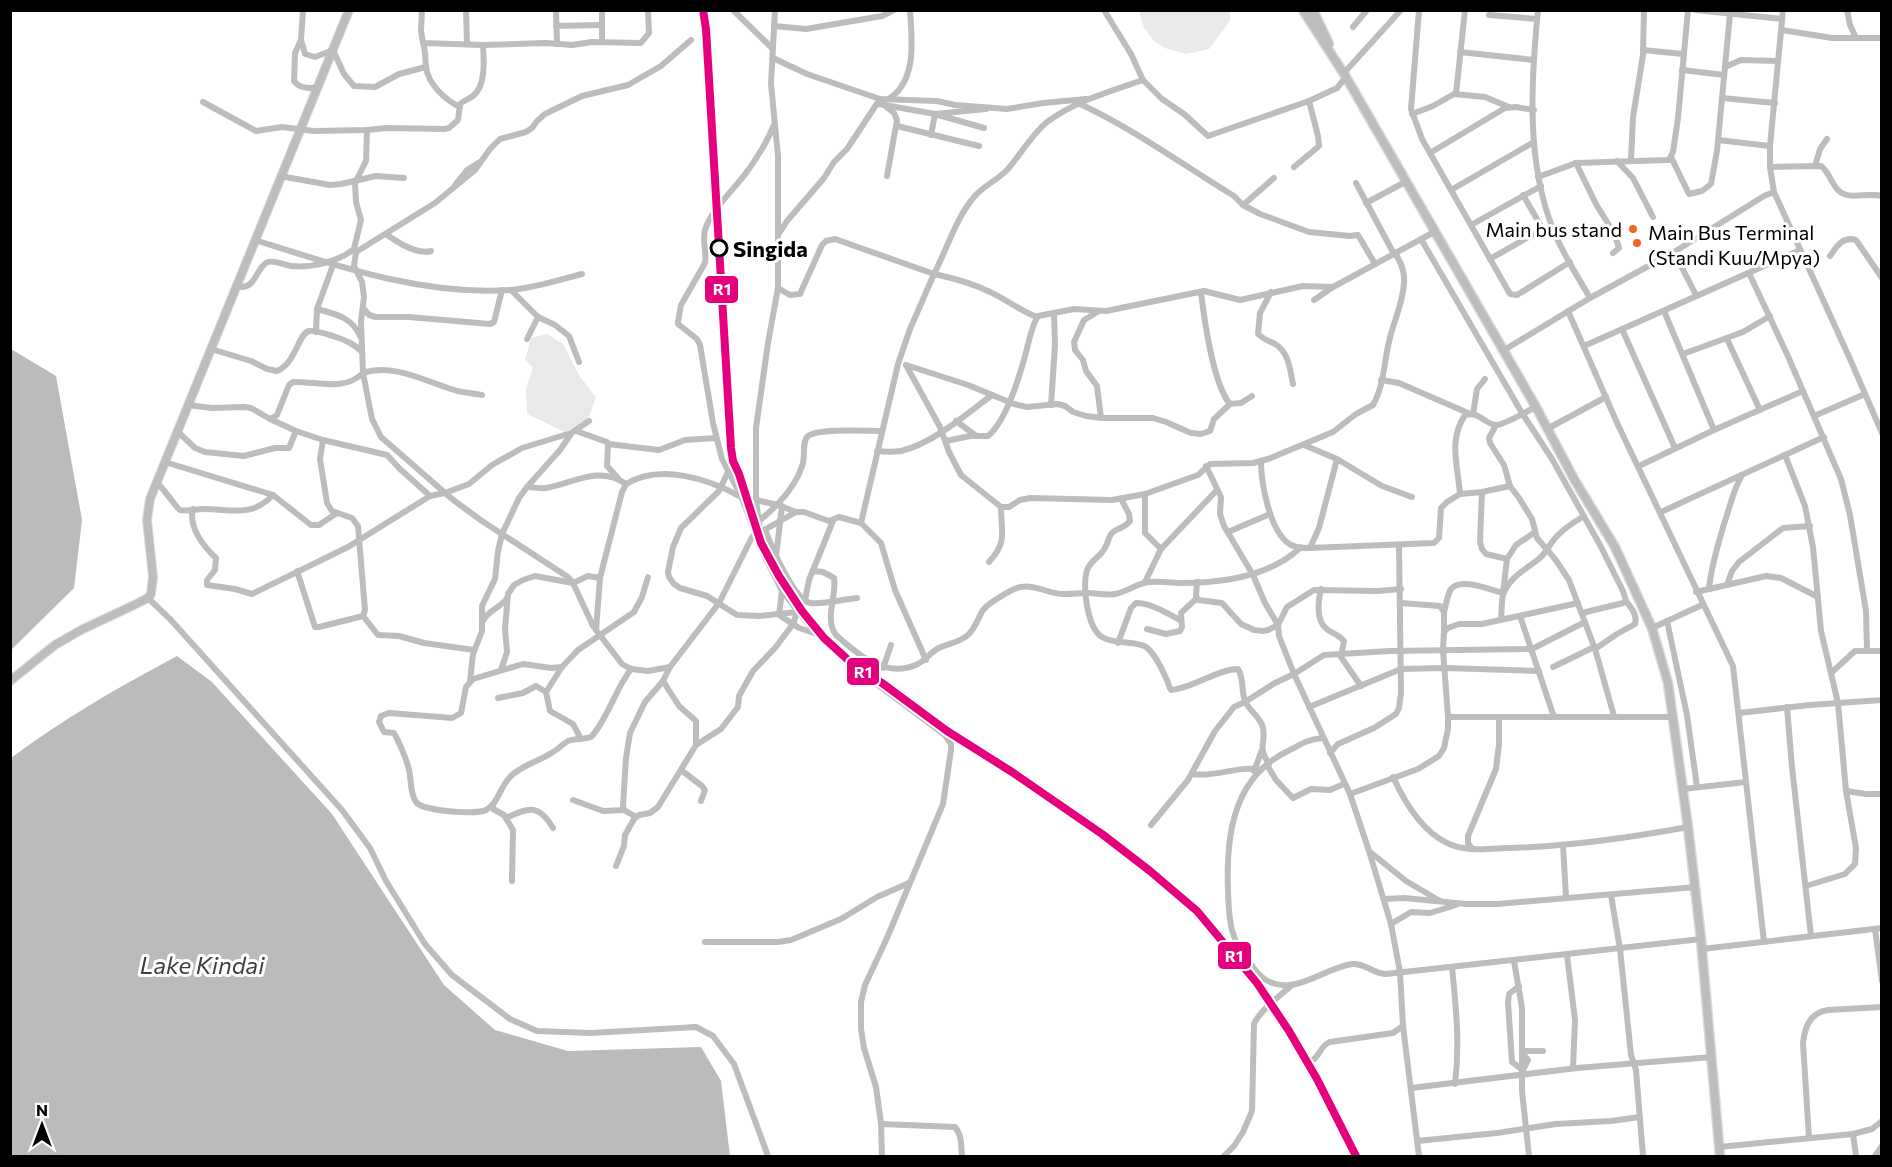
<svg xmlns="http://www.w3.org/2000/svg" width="1892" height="1167" viewBox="0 0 1892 1167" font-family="Commissioner,sans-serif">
<rect width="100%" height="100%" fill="#fff"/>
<!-- green -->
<g fill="#e9e9e9">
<polygon points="1139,11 1230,11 1230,21 1209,49 1186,54 1165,48 1154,41 1144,28"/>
<polygon points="547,334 563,344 580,377 596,397 588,419 565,432 527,414 526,389 533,367 525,360 531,338"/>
</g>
<!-- water -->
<g fill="#bbb">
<polygon points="11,349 56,376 82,520 74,588 11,650"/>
<path d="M177 656 212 682 332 814 444 985 495 1030 568 1051 701 1047 721 1081 730 1156H11V758C63 719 119 687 177 656Z"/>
</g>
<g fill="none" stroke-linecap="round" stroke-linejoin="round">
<defs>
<polyline id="major" points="10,681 55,645 81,630 134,605 148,598 151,594 153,577 147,520 150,499 349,10"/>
<g id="highway">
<polyline points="1303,10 1346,77 1536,407 1574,479 1615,547 1652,628 1668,683 1688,827 1701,939 1720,1156"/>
<polyline points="1313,10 1329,44"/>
</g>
</defs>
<!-- major casing -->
<use href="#major" stroke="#dbdbdb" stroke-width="10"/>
<!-- highway casing -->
<use href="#highway" stroke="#dbdbdb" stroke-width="11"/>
<!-- minor -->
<g stroke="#bdbdbd" stroke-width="6">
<polyline points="303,10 301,40 305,54 315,57 333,50 344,74 354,86 375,87 399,74 426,67"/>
<polyline points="422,10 421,31 423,43 483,45 546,43 572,45 592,42 641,43 649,33 648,10"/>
<polyline points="466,10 467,44"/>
<polyline points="556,10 557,44"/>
<polyline points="733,10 772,48"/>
<polyline points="1104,10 1131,54 1143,80 1162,99 1184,114 1208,136 1309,101 1337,88 1346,77"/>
<polyline points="1419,10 1411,109 1422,139 1510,294 1517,295 1570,262"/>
<path d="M1538 10C1531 81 1526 162 1553 229 1562 253 1577 275 1590 298"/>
<polyline points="1695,10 1782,19"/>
<polyline points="1783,10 1770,146 1770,167 1774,192 1850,359 1882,433"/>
<polyline points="1847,10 1850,25 1856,38"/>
<polyline points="1489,15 1537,19"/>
<polyline points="556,26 602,25"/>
<polyline points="774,26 806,29 882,16 894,10"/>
<polyline points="1353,27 1367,10"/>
<polyline points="1782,30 1832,38 1882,38"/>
<path d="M301 40 295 53 294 81C299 88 309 89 317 87"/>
<polyline points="602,42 602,10"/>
<path d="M423 43C426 52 425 59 426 67 428 84 445 100 460 107"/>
<polyline points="1643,50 1683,54"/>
<polyline points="1460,52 1534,60"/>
<polyline points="773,58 807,74 880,99 937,101 955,105 1007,109 1043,103 1086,99"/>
<polyline points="1725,67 1741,60 1778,61"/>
<polyline points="1682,70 1724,75"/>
<polyline points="1344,73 1401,10"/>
<polyline points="1456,94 1465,10"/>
<path d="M890 98C917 80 912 39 910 10"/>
<polyline points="1722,98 1775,103"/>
<path d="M203 102 256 131 282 127 314 131 367 130 387 128 444 129 449 128 458 120 460 104C464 100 469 99 473 96 486 86 484 60 483 45"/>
<polyline points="879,104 935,114 984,128"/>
<path d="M1080 104C1134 129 1183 165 1234 196L1243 205 1260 214 1309 232 1350 236 1358 235 1375 264"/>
<polyline points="884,105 894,113 897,120 887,176"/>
<polyline points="1412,114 1433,106 1454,94 1485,97 1509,107"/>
<path d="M774 125C767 142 757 158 746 173 734 189 710 212 705 230 702 241 707 252 705 263L681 305 678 322V324L697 339 700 345 713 423 722 459 742 498 761 549 782 591 808 624 846 661 945 735 951 744V750L943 804 887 938 865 985 861 1002V1029L864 1048 876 1087 881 1124 882 1156"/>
<polyline points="897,126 979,146"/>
<polyline points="931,135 935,114 986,109"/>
<polyline points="1718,140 1770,146"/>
<polyline points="1430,153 1505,108 1516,107 1534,110"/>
<polyline points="1671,157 1689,194 1702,191 1711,184 1717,151 1730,14"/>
<polyline points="1631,160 1633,117 1643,55 1644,10"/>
<polyline points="1617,161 1633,178 1653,217"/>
<polyline points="1576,163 1596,204 1615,235 1619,248 1613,253"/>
<polyline points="1815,166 1820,149 1827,139"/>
<polyline points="1294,167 1319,146 1318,136 1309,101"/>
<path d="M1770 167 1821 166C1829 172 1831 183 1838 190 1848 201 1867 192 1882 196"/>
<polyline points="280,176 330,185 341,184 376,176 404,178"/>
<polyline points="1538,177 1576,163 1669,160 1673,152 1678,118 1688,10"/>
<polyline points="1356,183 1394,254"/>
<polyline points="455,185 467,170 480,162"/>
<polyline points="1451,190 1534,142"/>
<polyline points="1523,195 1544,231"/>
<polyline points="1366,203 1407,181"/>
<polyline points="1243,205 1274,178"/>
<polyline points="1471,225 1541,186"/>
<polyline points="780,232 787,221 824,178 834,162 847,149 880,99"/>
<path d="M386 234C397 242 416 255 431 251"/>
<polyline points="1421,239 1522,413 1552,459 1600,545 1623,591 1626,601 1623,603 1582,613"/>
<path d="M255 240C337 266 423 296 511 290 535 288 559 280 582 274"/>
<polyline points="1674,252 1696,295"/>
<path d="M1830 256C1837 246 1843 236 1856 240L1882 278"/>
<polyline points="1490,259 1532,235 1552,228"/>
<polyline points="1749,273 1787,354 1841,479 1850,515 1866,611 1867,650"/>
<path d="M237 286C256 292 256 266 268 262 274 260 284 265 291 266 311 268 338 262 354 249L361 220 356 202 355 183 366 161 367 130"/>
<path d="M778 288 790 295 800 294 822 245 826 241 835 239 934 274C947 249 956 218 974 197 983 186 996 181 1006 171 1020 156 1031 135 1047 122 1075 101 1111 91 1143 80"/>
<polyline points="511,290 538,317 555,325 569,336 579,362"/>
<path d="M1201 292C1204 318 1213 384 1230 404L1241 403 1252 396"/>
<path d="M1271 292 1260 313 1258 334C1263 339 1269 341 1275 344 1289 352 1290 370 1293 384"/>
<polyline points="1314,300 1333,287"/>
<polyline points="363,308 369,315 376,317 409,317 490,324 494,322 502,290"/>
<path d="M317 309C335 314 352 317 360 336"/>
<polyline points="1099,311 1084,320 1074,342 1075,350 1083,360 1086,371 1097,386 1101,418"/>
<polyline points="1568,311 1618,425 1733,666 1764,942"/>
<polyline points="1664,311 1714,430"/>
<polyline points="1622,329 1675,448"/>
<polyline points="316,332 317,309 333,265"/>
<polyline points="527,339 538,317"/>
<polyline points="1727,339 1760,410"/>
<polyline points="1584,346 1800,250"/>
<path d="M211 349 251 361 267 369 277 371C296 363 298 334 309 331 316 330 326 334 333 336 344 340 354 343 362 352"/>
<polyline points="1504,350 1590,298 1674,252 1764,196 1774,192"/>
<polyline points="1683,354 1743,332 1770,316"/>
<path d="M906 365 940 427 949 452 961 475 1001 507H1009L1020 500 1030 498 1112 500 1145 494 1198 475 1210 464 1253 463 1268 459 1333 432 1356 414 1373 405C1384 386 1384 362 1389 342 1393 322 1403 304 1404 283 1405 272 1401 262 1395 253"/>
<polyline points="906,365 968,385 1014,404 1027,407 1058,404 1065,406 1073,412 1086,416 1101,418 1153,418 1166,422 1191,433 1201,434 1210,431 1214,419 1230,404"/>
<polyline points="1381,380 1399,383 1468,413"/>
<path d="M482 395C473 393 463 393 454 390 425 381 393 363 363 373L372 419 381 437 452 499 482 521 568 577 573 583 593 626 622 664 631 669 648 671 670 667"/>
<path d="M188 405 212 408 244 407 251 408 270 419 277 415 289 385 293 382C316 381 344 392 363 373L361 321 364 297 362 282 354 266 356 252 435 203 475 170 490 149 500 139 526 132 532 128 537 121 545 114 582 96 628 85 661 66 691 40"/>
<polyline points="1051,405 1055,345 1054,314"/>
<polyline points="1473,414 1477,389 1485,379"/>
<polyline points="1814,416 1865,394"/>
<polyline points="270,419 296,431 323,440 387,455 400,469 430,496 445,493 469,484 492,465 522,448 571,433 589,421"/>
<polyline points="956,421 975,435"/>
<polyline points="1496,425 1489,438 1490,443 1504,465 1510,486 1519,498 1532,519 1537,538 1555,559 1569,580 1595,649 1614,716"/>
<polyline points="1547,429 1606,397"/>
<polyline points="177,431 195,448 205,452 244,456 275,448 289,448 296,431"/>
<polyline points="576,431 607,442 608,444 607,466 618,478"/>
<path d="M946 441 970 436H988C1006 421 1019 378 1025 356 1029 342 1031 327 1038 316L1074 309 1106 311 1204 291 1240 300 1303 286 1333 287 1436 231"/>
<polyline points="608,444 659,450 685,440 716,438"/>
<polyline points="1304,445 1337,459 1382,486 1412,497"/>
<path d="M877 451C885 452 893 452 901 451 932 444 967 414 992 395"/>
<polyline points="1785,455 1805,506 1813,547 1821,631 1838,703 1846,791 1856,848 1855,864 1845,874 1806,886"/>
<path d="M1261 461C1261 483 1270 534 1291 545 1297 548 1304 548 1310 548L1434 543 1439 538 1441 508 1447 502 1460 494C1458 467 1448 440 1465 415 1480 411 1484 424 1496 425 1505 425 1527 411 1536 407"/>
<polyline points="165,462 273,495 311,525 319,525 337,513"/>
<polyline points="1206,466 1221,497 1220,514 1224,526 1253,575 1265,603 1278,625 1279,636 1294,674 1350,794 1369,851 1391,924 1400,972 1403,1026 1419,1156"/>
<polyline points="1639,466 1714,430 1803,391"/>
<polyline points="728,472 719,491 681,528 673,547 668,572 669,577 674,584 680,588 707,596 737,615 759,616 796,612"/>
<path d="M156 482C163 487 177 509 180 510 186 512 197 509 203 509 232 509 251 518 273 495"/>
<path d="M527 487C533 487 540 489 546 488 574 483 599 465 626 484 660 463 709 479 741 497"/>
<polyline points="1482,492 1480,542 1482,549 1486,554 1507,559 1516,545 1535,532"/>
<polyline points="1145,494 1145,533 1161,549"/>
<polyline points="1460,494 1482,492 1510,486"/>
<path d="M1121 499 1129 514 1130 521C1125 528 1116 528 1111 534 1108 539 1107 546 1103 551 1099 557 1091 561 1088 568 1081 582 1087 628 1102 637 1115 645 1136 640 1146 647 1154 653 1162 669 1166 678 1169 683 1168 686 1171 690 1194 688 1215 670 1238 669 1244 678 1241 690 1245 701 1249 711 1261 717 1263 728 1266 744 1257 746 1269 764"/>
<polyline points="756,500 778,505 796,512"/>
<path d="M193 509C188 527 204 547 216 558L215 570 207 580V585L235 589 252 594 348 547 430 496"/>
<polyline points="1661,512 1824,437"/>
<path d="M759 521C775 508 789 494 798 476 800 471 802 467 803 463 805 455 802 441 808 436 818 428 868 431 882 431"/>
<path d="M765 529C770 544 794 600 810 603 820 605 846 599 857 598"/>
<polyline points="760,531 756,500 756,428 768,343 778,288 778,156 771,84 775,10"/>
<polyline points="1228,532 1270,514"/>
<polyline points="1310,548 1319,528 1337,459"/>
<polyline points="776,556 782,506"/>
<path d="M989 562C1008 541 1001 533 1001 507"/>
<polyline points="297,571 315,627 319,627 363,616 365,610 358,526 352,518 332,511 327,503 320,459 323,440"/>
<path d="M813 571 823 572 834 578C837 596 824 619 836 635 858 655 885 678 916 665 925 661 929 654 937 649 948 643 960 643 969 634 976 627 978 618 983 610 987 604 1013 588 1021 587 1036 584 1050 595 1065 594 1073 594 1080 593 1088 593 1097 593 1106 596 1115 594 1127 592 1137 583 1149 582 1160 581 1170 583 1181 583 1222 583 1269 577 1300 548"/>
<polyline points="1145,582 1161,549 1217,490"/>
<polyline points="1197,582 1196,596 1198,600 1222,603 1241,624 1254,630 1263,631 1268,630 1278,625 1287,607 1314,590 1378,591 1401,589"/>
<polyline points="1727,585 1732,571 1739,562 1783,528 1810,526"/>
<path d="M1321 589C1318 602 1316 622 1328 630 1334 634 1340 636 1344 641L1341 657 1361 686"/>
<path d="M1709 589C1711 566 1718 545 1724 524 1730 507 1733 490 1742 475"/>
<polyline points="782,591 779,615 799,628 817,634"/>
<polyline points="1696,592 1766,576 1781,578 1818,597"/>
<polyline points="148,598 170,619 342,810 370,848 386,881 425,944 452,975 510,1019 537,1031 591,1033 696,1027 713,1036 734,1064 768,1156"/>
<polyline points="1401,603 1440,606 1444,612 1444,632"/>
<path d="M1444 612C1446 605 1447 595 1451 589 1461 577 1490 590 1503 593L1507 559"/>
<polyline points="363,616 378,635 399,636 424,643 474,650"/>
<polyline points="1520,616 1554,717"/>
<path d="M1501 619C1502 611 1501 599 1504 592 1512 575 1527 569 1541 557 1546 552 1548 548 1552 542 1560 531 1572 523 1584 516"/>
<path d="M483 621C488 610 501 608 507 598"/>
<polyline points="1667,621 1687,715 1697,787"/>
<polyline points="1652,628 1702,605"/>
<polyline points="1147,629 1166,634 1180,631 1182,627 1181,613 1197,598"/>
<polyline points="596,630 600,578 622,492 626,484"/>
<path d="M1118 643 1131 608 1136 603C1151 603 1167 613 1180 620"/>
<path d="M1595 649 1617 634 1635 624C1638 615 1631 608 1626 601"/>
<path d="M926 660 895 590 881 543 861 523 898 364 910 329 934 274C953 278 972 283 990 292 1006 299 1020 311 1037 317"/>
<polyline points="1553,667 1594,647"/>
<polyline points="883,668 891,645"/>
<path d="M631 669C615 690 607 720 591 737 583 740 575 738 568 741 563 744 558 749 553 752 540 761 521 765 510 777 500 787 498 804 486 810 476 815 421 811 416 802 409 792 412 777 408 766 406 758 398 740 394 733L384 732 379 722 381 716 389 713 452 718 461 713 466 687 473 679 523 664 551 668 562 667 578 650 634 612 642 597 648 577"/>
<polyline points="501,670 507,652 505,629 508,594 514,585 523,580 535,576 573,583 588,576 600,578"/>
<polyline points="1831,673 1855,651 1882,651"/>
<polyline points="470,681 473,654 482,631 482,606 495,579 498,551 502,534 519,498 527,487 560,450 571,434"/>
<polyline points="663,681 679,706 696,721 696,745"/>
<polyline points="546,692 550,711 573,724 581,739"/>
<polyline points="498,698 523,693 536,686 546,692 562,667"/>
<polyline points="1309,707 1401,669 1445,668 1539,671"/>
<polyline points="1787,707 1792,767 1811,936"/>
<polyline points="1739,713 1810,705 1882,700"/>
<polyline points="1448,717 1674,717"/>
<path d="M1323 738C1307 739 1300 745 1286 752 1232 779 1226 838 1228 891 1229 921 1230 940 1250 963 1254 969 1259 976 1266 980 1295 997 1323 968 1352 964 1366 963 1373 974 1386 974L1701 939"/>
<polyline points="1330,753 1338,744 1374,728 1396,714 1399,708 1401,693 1399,545"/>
<polyline points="1267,765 1276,780 1293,798 1311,789 1330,790 1344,784"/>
<polyline points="681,770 702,786 705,790 701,801"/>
<polyline points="1254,771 1262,750"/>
<path d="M1192 774C1215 778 1237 765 1261 770"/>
<path d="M1393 777C1404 801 1422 831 1447 843 1465 852 1487 849 1506 848 1567 847 1628 838 1688 827"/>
<polyline points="1683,789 1746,782"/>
<polyline points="1846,791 1866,794 1882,794"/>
<polyline points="1350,794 1418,769 1439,756 1444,748 1448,729 1448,717 1443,650 1444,632 1448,628 1459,624 1482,624 1578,603"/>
<polyline points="573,800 603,811 624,810"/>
<polyline points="493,805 493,809 504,815 513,830 512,881"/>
<polyline points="636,817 624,810 623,806 626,758 630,733 645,702 663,681 670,667 719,603 752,537 796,512 804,512 829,521 839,517 861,523"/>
<path d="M506 818C529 807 539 804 553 828"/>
<polyline points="1151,825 1188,780 1215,731 1234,707 1245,702 1275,683 1294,674 1324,655 1390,651 1532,649 1585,622"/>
<polyline points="1563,845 1566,897"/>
<polyline points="1472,849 1468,843 1468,836 1496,769 1499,744 1499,718"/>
<polyline points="1370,852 1406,881 1440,901"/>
<polyline points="616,866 624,846 625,835 634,819 639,815 650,813 658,807 696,745 721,729 738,707 739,696 753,671 775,648 793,624 798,609 805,600 809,580 833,521"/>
<polyline points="1611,895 1620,949 1631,1055 1636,1070 1643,1156"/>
<polyline points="1384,899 1404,898 1466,904 1498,904 1696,887"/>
<polyline points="1391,924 1411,912 1430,913 1456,905"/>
<polyline points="1875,929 1882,981"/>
<polyline points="705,942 778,942 791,940 841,919 877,897 909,883"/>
<polyline points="1702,949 1882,928"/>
<polyline points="1567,955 1575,1020 1573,1068"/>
<polyline points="1514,961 1522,1008 1522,1091 1529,1156"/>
<path d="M1452 967C1456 1007 1460 1044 1455 1084"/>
<polyline points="1519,986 1509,994 1508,1002 1512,1062 1523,1070 1528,1060 1523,1054"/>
<polyline points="1523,1051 1543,1051"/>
<path d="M1313 1060C1320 1055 1321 1045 1330 1042L1393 1033 1403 1026"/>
<polyline points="1411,1088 1577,1068 1712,1057"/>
<path d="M881 1124 955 1127C962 1135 961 1146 962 1156"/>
<polyline points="1853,1134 1856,1156"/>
<path d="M1809 1138 1803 1043C1805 1026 1810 1013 1828 1010L1882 1007"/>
<polyline points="1417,1141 1497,1133 1556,1124 1611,1121 1640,1117"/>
<polyline points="1719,1147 1853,1134 1872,1129 1882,1121"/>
<path d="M1224 1156 1234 1146 1243 1132 1252 1111 1254 1024C1259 1011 1281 995 1292 985"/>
<polyline points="1875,1156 1882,1146"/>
</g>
<!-- major -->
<use href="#major" stroke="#bdbdbd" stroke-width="8"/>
<!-- highway -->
<use href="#highway" stroke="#bdbdbd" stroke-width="8"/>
<defs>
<polyline id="rail-1" points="703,10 706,29 731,448 733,461 739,474 761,543 779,576 802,611 824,638 858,669 882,683 947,731 1012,772 1102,834 1150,871 1197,911 1257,983 1289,1031 1317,1079 1356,1156"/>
</defs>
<!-- rail-1 casing -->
<use href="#rail-1" stroke="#fff" stroke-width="12"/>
<!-- rail-1 -->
<use href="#rail-1" stroke="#e5007d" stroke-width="8"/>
</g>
<!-- markers -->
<g fill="#f26522" stroke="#fff" stroke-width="2">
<circle cx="1633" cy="229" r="5"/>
<circle cx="1637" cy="243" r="5"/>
</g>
<circle fill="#fff" stroke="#000" stroke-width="3" cx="719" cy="248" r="8"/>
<g text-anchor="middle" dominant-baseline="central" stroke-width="6" stroke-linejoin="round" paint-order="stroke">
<!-- bus labels -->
<g font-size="20" fill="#000" stroke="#fff" text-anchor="end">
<text x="1622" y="229">Main bus stand</text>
<text x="1648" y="232" text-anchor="start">Main Bus Terminal<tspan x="1648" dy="25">(Standi Kuu/Mpya)</tspan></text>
</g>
<!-- stop labels -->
<g font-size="22" font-weight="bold" fill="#000" stroke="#fff" text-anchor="start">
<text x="733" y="248">Singida</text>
</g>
<!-- water labels -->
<g font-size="24" font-style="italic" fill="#3f3f3f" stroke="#fff">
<text x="202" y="964">Lake Kindai</text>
</g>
</g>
<g stroke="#fff" stroke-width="2">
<rect x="704" y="275" width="35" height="29" rx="6" fill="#e5007d"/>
<rect x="846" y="657" width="34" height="29" rx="6" fill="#e5007d"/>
<rect x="1217" y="941" width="35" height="29" rx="6" fill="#e5007d"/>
</g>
<g font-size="16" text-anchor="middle" font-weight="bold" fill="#fff">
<text x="722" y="295">R1</text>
<text x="863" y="678">R1</text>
<text x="1234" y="962">R1</text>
</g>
<!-- border -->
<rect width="1892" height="1167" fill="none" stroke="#000000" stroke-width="24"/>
<!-- north arrow -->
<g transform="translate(42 1125)" stroke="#ffffff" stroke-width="4.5" paint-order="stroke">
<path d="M0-4.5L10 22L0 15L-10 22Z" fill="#000000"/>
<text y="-9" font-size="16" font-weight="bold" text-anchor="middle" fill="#000000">N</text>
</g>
</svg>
